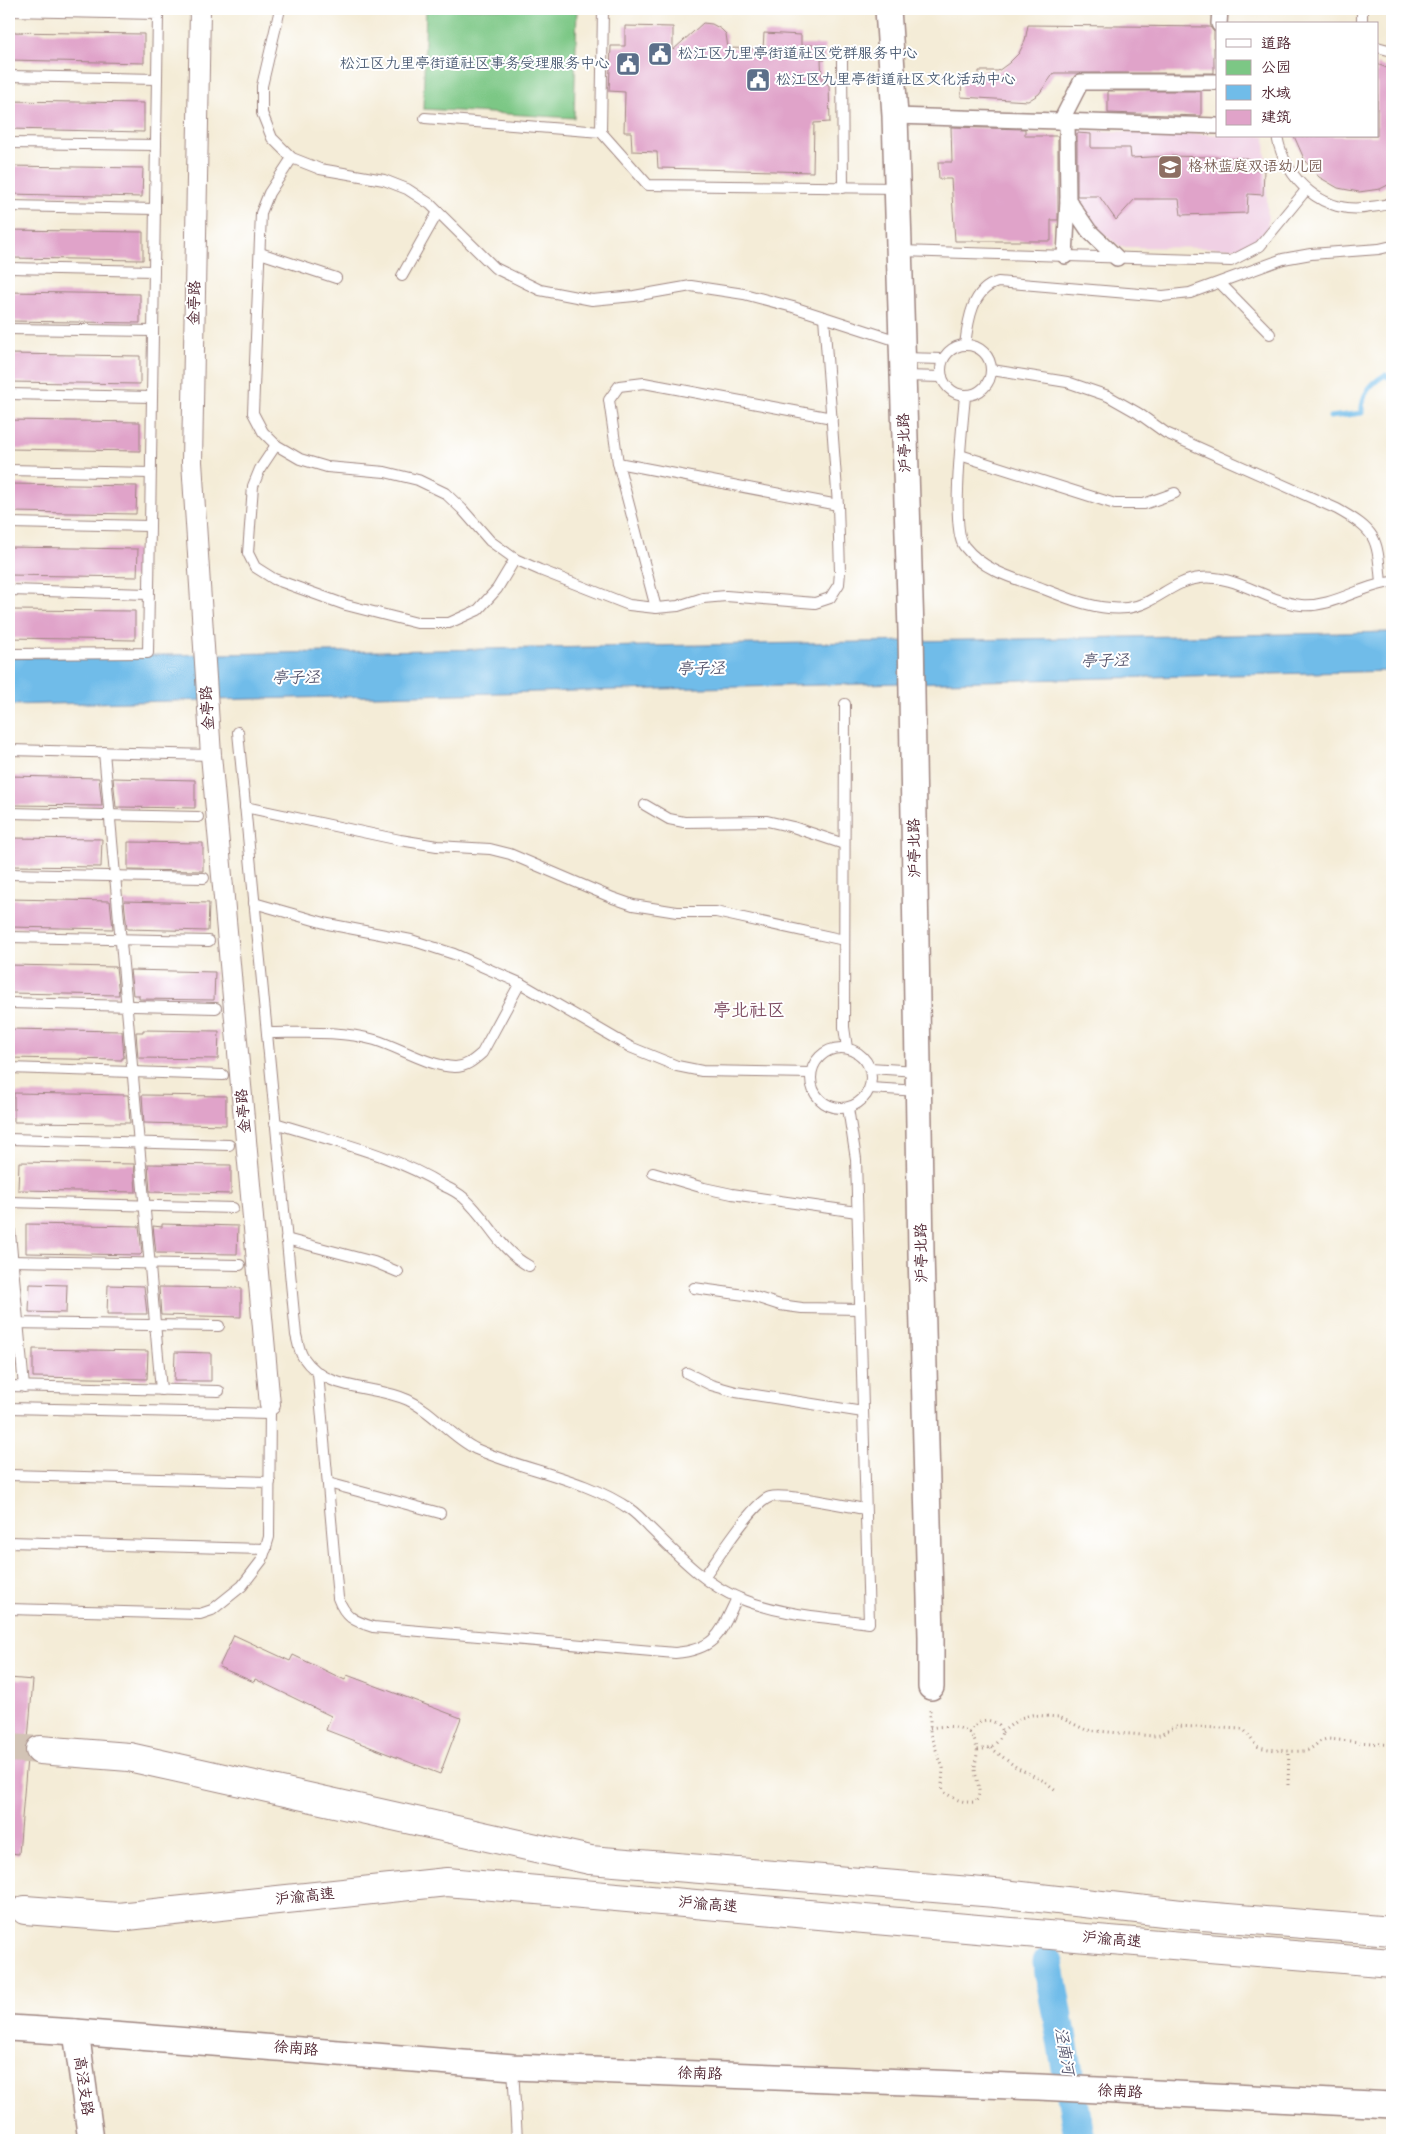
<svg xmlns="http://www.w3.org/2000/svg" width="1401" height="2149" viewBox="0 0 1401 2149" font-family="Mynerve,'LXGW WenKai TC',sans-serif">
<rect width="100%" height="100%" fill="#fff"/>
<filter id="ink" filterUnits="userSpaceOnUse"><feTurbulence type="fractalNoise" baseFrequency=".02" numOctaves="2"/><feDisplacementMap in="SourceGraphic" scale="10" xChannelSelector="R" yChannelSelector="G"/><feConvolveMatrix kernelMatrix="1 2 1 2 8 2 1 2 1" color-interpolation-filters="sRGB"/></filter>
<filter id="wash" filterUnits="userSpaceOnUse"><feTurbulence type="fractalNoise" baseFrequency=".0096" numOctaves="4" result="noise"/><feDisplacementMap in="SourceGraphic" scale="20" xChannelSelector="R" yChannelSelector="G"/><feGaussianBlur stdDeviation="1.12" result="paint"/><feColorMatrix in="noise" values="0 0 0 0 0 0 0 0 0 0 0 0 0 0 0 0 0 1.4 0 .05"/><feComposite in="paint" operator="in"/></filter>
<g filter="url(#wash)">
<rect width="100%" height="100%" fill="#f4ecd7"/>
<!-- built -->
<polygon fill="#f0d0e4" points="1073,130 1265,136 1268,229 1245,248 1121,247 1093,227 1073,199"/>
<!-- green -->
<polygon fill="#7cc785" stroke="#637358" points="426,9 577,9 574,118 423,109"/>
<!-- water -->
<polygon fill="#70bce9" stroke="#5d6e8a" points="1392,632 1392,671 9,705 9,658"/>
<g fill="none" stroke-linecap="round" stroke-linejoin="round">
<!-- stream -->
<path stroke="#70bce9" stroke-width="5" d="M1330 417 1362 413C1361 395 1370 384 1385 375L1392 379"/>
<!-- river -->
<polyline stroke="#70bce9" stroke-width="31" points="1048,1962 1080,2140"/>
</g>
<g id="blocks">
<!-- building -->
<g fill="#e0a3c9">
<polygon points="703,23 712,24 721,29 726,34 728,48 763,49 764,33 801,35 801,45 825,45 825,60 821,60 822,81 829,85 830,122 814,123 813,172 658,168 657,152 632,151 631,132 624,132 625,92 609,91 611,46 625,46 625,26 673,27 673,50"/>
<polygon points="1028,25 1210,27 1214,32 1214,73 1054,73 1039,94 1028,101 961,97 962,77 979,78 979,71 998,71 1009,63 1019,53 1025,41"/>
<polygon points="9,32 144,34 144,63 9,60"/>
<polygon points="1377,64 1392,70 1392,183 1380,189 1359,192 1338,188 1319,177 1305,161 1294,136 1377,136"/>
<polygon points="1108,91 1201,91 1201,116 1108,113"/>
<polygon points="9,101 144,103 144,132 9,129"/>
<polygon points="951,127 1025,129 1025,136 1058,136 1058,220 1051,220 1051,241 955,241 951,179 939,179 938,162 952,162"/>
<polygon points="1077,133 1091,134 1091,148 1130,148 1131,158 1169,156 1248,158 1248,169 1264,170 1263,195 1248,194 1247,213 1181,215 1179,199 1135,199 1116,220 1099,196 1077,196"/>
<polygon points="9,166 143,168 142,197 9,194"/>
<polygon points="9,230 143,232 143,260 9,258"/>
<polygon points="9,292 140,294 140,323 9,321"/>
<polygon points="9,354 140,356 140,384 9,382"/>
<polygon points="9,420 140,422 140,451 9,449"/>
<polygon points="9,484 137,486 136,514 9,512"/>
<polygon points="9,547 138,549 137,577 9,575"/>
<polygon points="9,610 135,611 135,640 9,638"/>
<polygon points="9,776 99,778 102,806 9,805"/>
<polygon points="113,778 195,780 195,808 116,807"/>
<polygon points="9,838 102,839 101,867 9,866"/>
<polygon points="128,842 203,843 203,871 128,870"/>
<polygon points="9,899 110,901 113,929 9,927"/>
<polygon points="124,901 209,903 208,931 127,929"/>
<polygon points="9,965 116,967 119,995 9,993"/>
<polygon points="130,970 215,972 214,1000 139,999 139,995 133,995"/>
<polygon points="9,1029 122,1031 124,1058 122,1058 122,1060 9,1058"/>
<polygon points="143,1030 219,1031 218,1059 138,1058 136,1032 143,1032"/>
<polygon points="14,1093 128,1095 130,1123 14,1122"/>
<polygon points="142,1095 226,1096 226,1125 144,1123"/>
<polygon points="19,1162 134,1164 136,1192 18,1190"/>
<polygon points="148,1164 231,1165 231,1194 150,1192"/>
<polygon points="26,1224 139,1226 142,1253 140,1255 26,1253"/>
<polygon points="162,1224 238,1226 237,1254 156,1253 153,1226 162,1227"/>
<polygon points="30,1284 67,1285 66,1313 29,1312"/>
<polygon points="108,1285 144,1286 147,1314 107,1314"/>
<polygon points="159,1287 241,1288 241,1317 161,1315"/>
<polygon points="33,1349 148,1351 147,1379 33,1377"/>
<polygon points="175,1352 211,1353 211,1381 174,1381"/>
<polygon points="234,1635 290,1661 293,1655 345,1680 347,1675 461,1718 440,1774 326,1730 331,1716 255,1679 254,1682 219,1667"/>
<polygon points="9,1678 33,1680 28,1740 24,1749 27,1758 19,1854 9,1853"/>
</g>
</g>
</g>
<g filter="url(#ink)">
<use href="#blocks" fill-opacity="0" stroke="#9f8681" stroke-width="1"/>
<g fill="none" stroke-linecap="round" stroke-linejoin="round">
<!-- motorway-tunnel -->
<polyline stroke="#d2c3b5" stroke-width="28" stroke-dasharray="28 14" stroke-linecap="butt" points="9,1748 40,1750"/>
<defs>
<g id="service">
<polyline points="280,9 262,86 262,113 272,138 292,158 320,169 384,180 407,189 430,204 495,268 540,290 592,300 634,296 691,286 744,294 793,307 901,342"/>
<polyline points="9,11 158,14 148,653 9,654"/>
<polyline points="1362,24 1362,9"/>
<polyline points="1377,47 1392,51"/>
<polyline points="842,61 843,188"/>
<polyline points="9,76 157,79"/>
<polyline points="425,118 601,132 648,185 897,188"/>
<polyline points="601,132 603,9"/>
<path d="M1277 136C1285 180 1324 216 1370 207 1378 206 1386 206 1392 202"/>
<polyline points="9,143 156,145"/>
<polyline points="292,158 269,193 261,213 253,413 263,432 276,445 300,459 327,467 385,472 418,480 445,493 462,509 490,541 515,559 540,570 629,605 656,608 678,606 703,598 726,596 815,603 830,598 839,584 840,572 838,505 824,317"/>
<polyline points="9,206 155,209"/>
<polyline points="900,251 1231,261 1260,246 1306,190"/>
<polyline points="260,253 336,278"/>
<polyline points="9,268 154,271"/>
<polyline points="402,276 438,212"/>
<polyline points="1220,283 1270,334"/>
<polyline points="9,329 153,331"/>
<circle cx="966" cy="370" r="25"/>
<path d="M965 345C968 321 972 289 998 282L1163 296 1190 293 1283 259 1311 254 1379 249 1392 246"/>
<polyline points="902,358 943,359"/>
<path d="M992 370 1067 382 1108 396 1138 413 1166 433 1337 509C1378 532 1377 538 1381 583"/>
<polyline points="904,376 942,377"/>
<polyline points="9,394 152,397"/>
<path d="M965 396C963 422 950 528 964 546 983 570 1012 578 1039 587 1067 598 1097 611 1127 608 1155 605 1171 581 1200 578 1237 574 1266 602 1301 605 1333 608 1361 585 1392 582"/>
<polyline points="276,445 260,469 253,486 248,553 255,567 274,579 346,605 417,623 449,623 478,610 497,589 515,559"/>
<polyline points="960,455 1115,504 1144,504 1175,493"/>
<polyline points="618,463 838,505"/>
<polyline points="9,470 150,473"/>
<polyline points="9,523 149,526"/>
<polyline points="9,590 148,594"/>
<polyline points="656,608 618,463 609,400 619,386 644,383 832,418"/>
<polyline points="845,704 844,1027 847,1048"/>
<path d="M238 732 296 1335C298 1342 299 1351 303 1357 327 1393 373 1384 408 1400 434 1412 451 1437 476 1449 526 1471 585 1478 631 1510 638 1515 644 1522 650 1528 676 1553 705 1585 739 1598 780 1615 825 1617 869 1623L856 1159 848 1108"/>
<polyline points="9,750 211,755"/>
<polyline points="104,752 161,1390"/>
<polyline points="645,805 669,819 684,822 767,821 793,827 844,844"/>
<polyline points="245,807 400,840 437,846 490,849 510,854 613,898 633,905 677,912 716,912 844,940"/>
<polyline points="9,813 198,817"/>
<polyline points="9,874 204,878"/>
<polyline points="254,903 328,924 411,940 454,954 520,983 630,1047 677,1066 702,1071 811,1073"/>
<polyline points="9,937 209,941"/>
<polyline points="9,1003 216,1008"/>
<path d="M267 1033C302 1033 340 1030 375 1040 401 1048 428 1066 455 1067 466 1067 474 1060 482 1053L520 983"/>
<circle cx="841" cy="1078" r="30"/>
<polyline points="9,1068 223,1075"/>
<polyline points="870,1068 917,1071"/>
<polyline points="870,1088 919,1091"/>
<path d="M275 1123C332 1141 393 1154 444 1186 451 1189 458 1193 464 1198 489 1220 499 1250 529 1266"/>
<polyline points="9,1139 229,1145"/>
<polyline points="653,1173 704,1188 732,1194 857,1212"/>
<polyline points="9,1202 233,1208"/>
<polyline points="9,1222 24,1387"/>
<polyline points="286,1239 374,1262 398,1272"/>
<polyline points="9,1261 240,1265"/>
<polyline points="694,1288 752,1296 780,1305 802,1308 860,1309"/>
<polyline points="9,1323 219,1326"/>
<path d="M318 1373 338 1598C345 1617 354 1621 373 1627L675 1653C717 1649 720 1633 737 1598"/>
<polyline points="687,1373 711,1385 736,1392 863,1412"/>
<polyline points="9,1386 219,1391"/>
<polyline points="9,1408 270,1414"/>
<polyline points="9,1475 270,1482"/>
<polyline points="328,1483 440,1513"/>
<polyline points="9,1542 266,1549"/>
<path d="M704 1577C716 1561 753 1502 770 1497 785 1493 846 1506 865 1509"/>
<polyline points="9,1609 200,1614 212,1610 242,1586 262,1560 269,1537 270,1405"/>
<polyline points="513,2067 517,2140"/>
</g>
<g id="pedestrian">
<polyline points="1219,24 1220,9"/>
<polyline points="895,116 1217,126"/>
<polyline points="1061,121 1081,82 1217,82"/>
<polyline points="1067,121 1068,200 1089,231 1117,258"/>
<polyline points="1065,256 1068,200"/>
</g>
<polyline id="minor" points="200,9 192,462 211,755 270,1405"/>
<g id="tertiary">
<polyline points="888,9 895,116 911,631 921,1252 931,1637 931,1687"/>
<polyline points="9,2028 76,2032 513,2067 1039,2087 1392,2105"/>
<polyline points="76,2032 91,2140"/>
</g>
<g id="motorway">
<polyline points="40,1750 129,1757 590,1860 995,1893 1190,1915 1392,1931"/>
<polyline points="25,1910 118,1917 447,1882 1000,1931 1392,1963"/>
</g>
</defs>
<!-- service casing -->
<use href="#service" stroke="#9f8681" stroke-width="12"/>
<!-- pedestrian casing -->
<use href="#pedestrian" stroke="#9f8681" stroke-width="18"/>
<!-- minor casing -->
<use href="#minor" stroke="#9f8681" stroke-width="22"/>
<!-- tertiary casing -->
<use href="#tertiary" stroke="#9f8681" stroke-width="28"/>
<!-- motorway casing -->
<use href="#motorway" stroke="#9f8681" stroke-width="30"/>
<!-- path -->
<g stroke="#9f8681" stroke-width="3" stroke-dasharray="1 4" stroke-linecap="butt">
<path d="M930 1728C947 1725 971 1724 976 1745 979 1753 975 1760 975 1768 975 1780 984 1792 975 1802 962 1803 954 1799 943 1791L942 1784 943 1768 930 1734V1707"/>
<path d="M1002 1732 1020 1718 1032 1715 1059 1717 1086 1730 1153 1736 1161 1735 1175 1726 1242 1729C1249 1733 1251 1741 1257 1746 1264 1750 1301 1753 1308 1750 1316 1746 1319 1740 1328 1739L1392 1745"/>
<path d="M969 1733C978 1721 985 1716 999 1725L1002 1732C998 1746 990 1748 977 1750"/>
<polyline points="991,1748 1016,1767 1044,1781 1056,1790"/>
<polyline points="1288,1785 1289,1750"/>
</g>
<!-- service -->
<use href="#service" stroke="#fff" stroke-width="10"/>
<!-- pedestrian -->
<use href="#pedestrian" stroke="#fff" stroke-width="15"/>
<!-- minor -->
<use href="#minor" stroke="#fff" stroke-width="20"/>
<!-- tertiary -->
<use href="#tertiary" stroke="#fff" stroke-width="25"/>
<!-- motorway -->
<use href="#motorway" stroke="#fff" stroke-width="28"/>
</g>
</g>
<!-- icons -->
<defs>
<symbol id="civic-square" viewBox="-11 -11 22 22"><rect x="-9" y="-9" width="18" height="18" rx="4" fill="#5c6f8a" stroke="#fff"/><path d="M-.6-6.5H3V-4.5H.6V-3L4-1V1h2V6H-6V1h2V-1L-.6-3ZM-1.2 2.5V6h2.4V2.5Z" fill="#fff"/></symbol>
<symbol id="school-square" viewBox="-11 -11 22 22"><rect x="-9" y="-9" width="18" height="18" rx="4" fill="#8d6e63" stroke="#fff"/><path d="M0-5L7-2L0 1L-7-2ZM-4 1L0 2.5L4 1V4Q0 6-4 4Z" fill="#fff"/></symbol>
</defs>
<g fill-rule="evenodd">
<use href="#civic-square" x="646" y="40" width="28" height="28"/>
<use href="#civic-square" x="614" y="50" width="28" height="28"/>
<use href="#civic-square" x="744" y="66" width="28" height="28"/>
<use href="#school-square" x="1156" y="153" width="28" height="28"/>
</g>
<g text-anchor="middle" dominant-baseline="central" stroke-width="4" stroke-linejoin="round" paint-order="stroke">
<!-- service labels -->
<g font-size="15" fill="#4e5e75" stroke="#fff" text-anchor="start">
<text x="678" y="54">松江区九里亭街道社区党群服务中心</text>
<text x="610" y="64" text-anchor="end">松江区九里亭街道社区事务受理服务中心</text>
<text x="776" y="80">松江区九里亭街道社区文化活动中心</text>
</g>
<!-- education labels -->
<g font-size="15" fill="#785e54" stroke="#fff" text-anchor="start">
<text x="1188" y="167">格林蓝庭双语幼儿园</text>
</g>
<!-- street labels -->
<g font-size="15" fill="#4a1f2b" stroke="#fff">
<text transform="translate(195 303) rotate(-89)">金亭路</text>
<text transform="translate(905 443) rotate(-92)">沪亭北路</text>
<text transform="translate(208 708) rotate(-94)">金亭路</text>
<text transform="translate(915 848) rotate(-91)">沪亭北路</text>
<text transform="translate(244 1111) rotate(-95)">金亭路</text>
<text transform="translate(922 1253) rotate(-91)">沪亭北路</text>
<text transform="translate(305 1897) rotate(-6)">沪渝高速</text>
<text transform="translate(708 1905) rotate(5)">沪渝高速</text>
<text transform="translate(1112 1940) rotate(5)">沪渝高速</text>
<text transform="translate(296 2049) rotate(5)">徐南路</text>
<text transform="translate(700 2074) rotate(2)">徐南路</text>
<text transform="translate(83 2086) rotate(82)">高泾支路</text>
<text transform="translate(1120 2092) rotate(3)">徐南路</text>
</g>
<!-- water labels -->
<g font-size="16" font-style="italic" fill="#57566e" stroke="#fff">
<text transform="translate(1105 661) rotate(-1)">亭子泾</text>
<text transform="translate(701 669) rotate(-1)">亭子泾</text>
<text transform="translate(296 678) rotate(-1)">亭子泾</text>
<text transform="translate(1064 2051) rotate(80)">泾南河</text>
</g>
<!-- quarter labels -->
<g font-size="18" fill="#7e4d62" stroke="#fff">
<text x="749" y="1011">亭北社区</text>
</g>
</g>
<!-- margin -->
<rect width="1401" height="2149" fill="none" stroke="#fff" stroke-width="30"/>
<!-- legend -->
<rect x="1216" y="22" width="162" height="115" fill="#ffffff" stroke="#b7a5aa"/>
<rect x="1226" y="39" width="25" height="8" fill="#ffffff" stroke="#b7a5aa"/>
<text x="1261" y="48" font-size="15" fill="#4a1f2b">道路</text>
<rect x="1226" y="60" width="25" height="15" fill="#7cc785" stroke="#b7a5aa"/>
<text x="1261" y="72" font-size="15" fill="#4a1f2b">公园</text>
<rect x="1226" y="85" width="25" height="15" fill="#70bce9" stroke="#b7a5aa"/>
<text x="1261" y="98" font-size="15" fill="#4a1f2b">水域</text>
<rect x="1226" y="110" width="25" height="15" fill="#e0a3c9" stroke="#b7a5aa"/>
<text x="1261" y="122" font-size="15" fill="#4a1f2b">建筑</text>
</svg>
